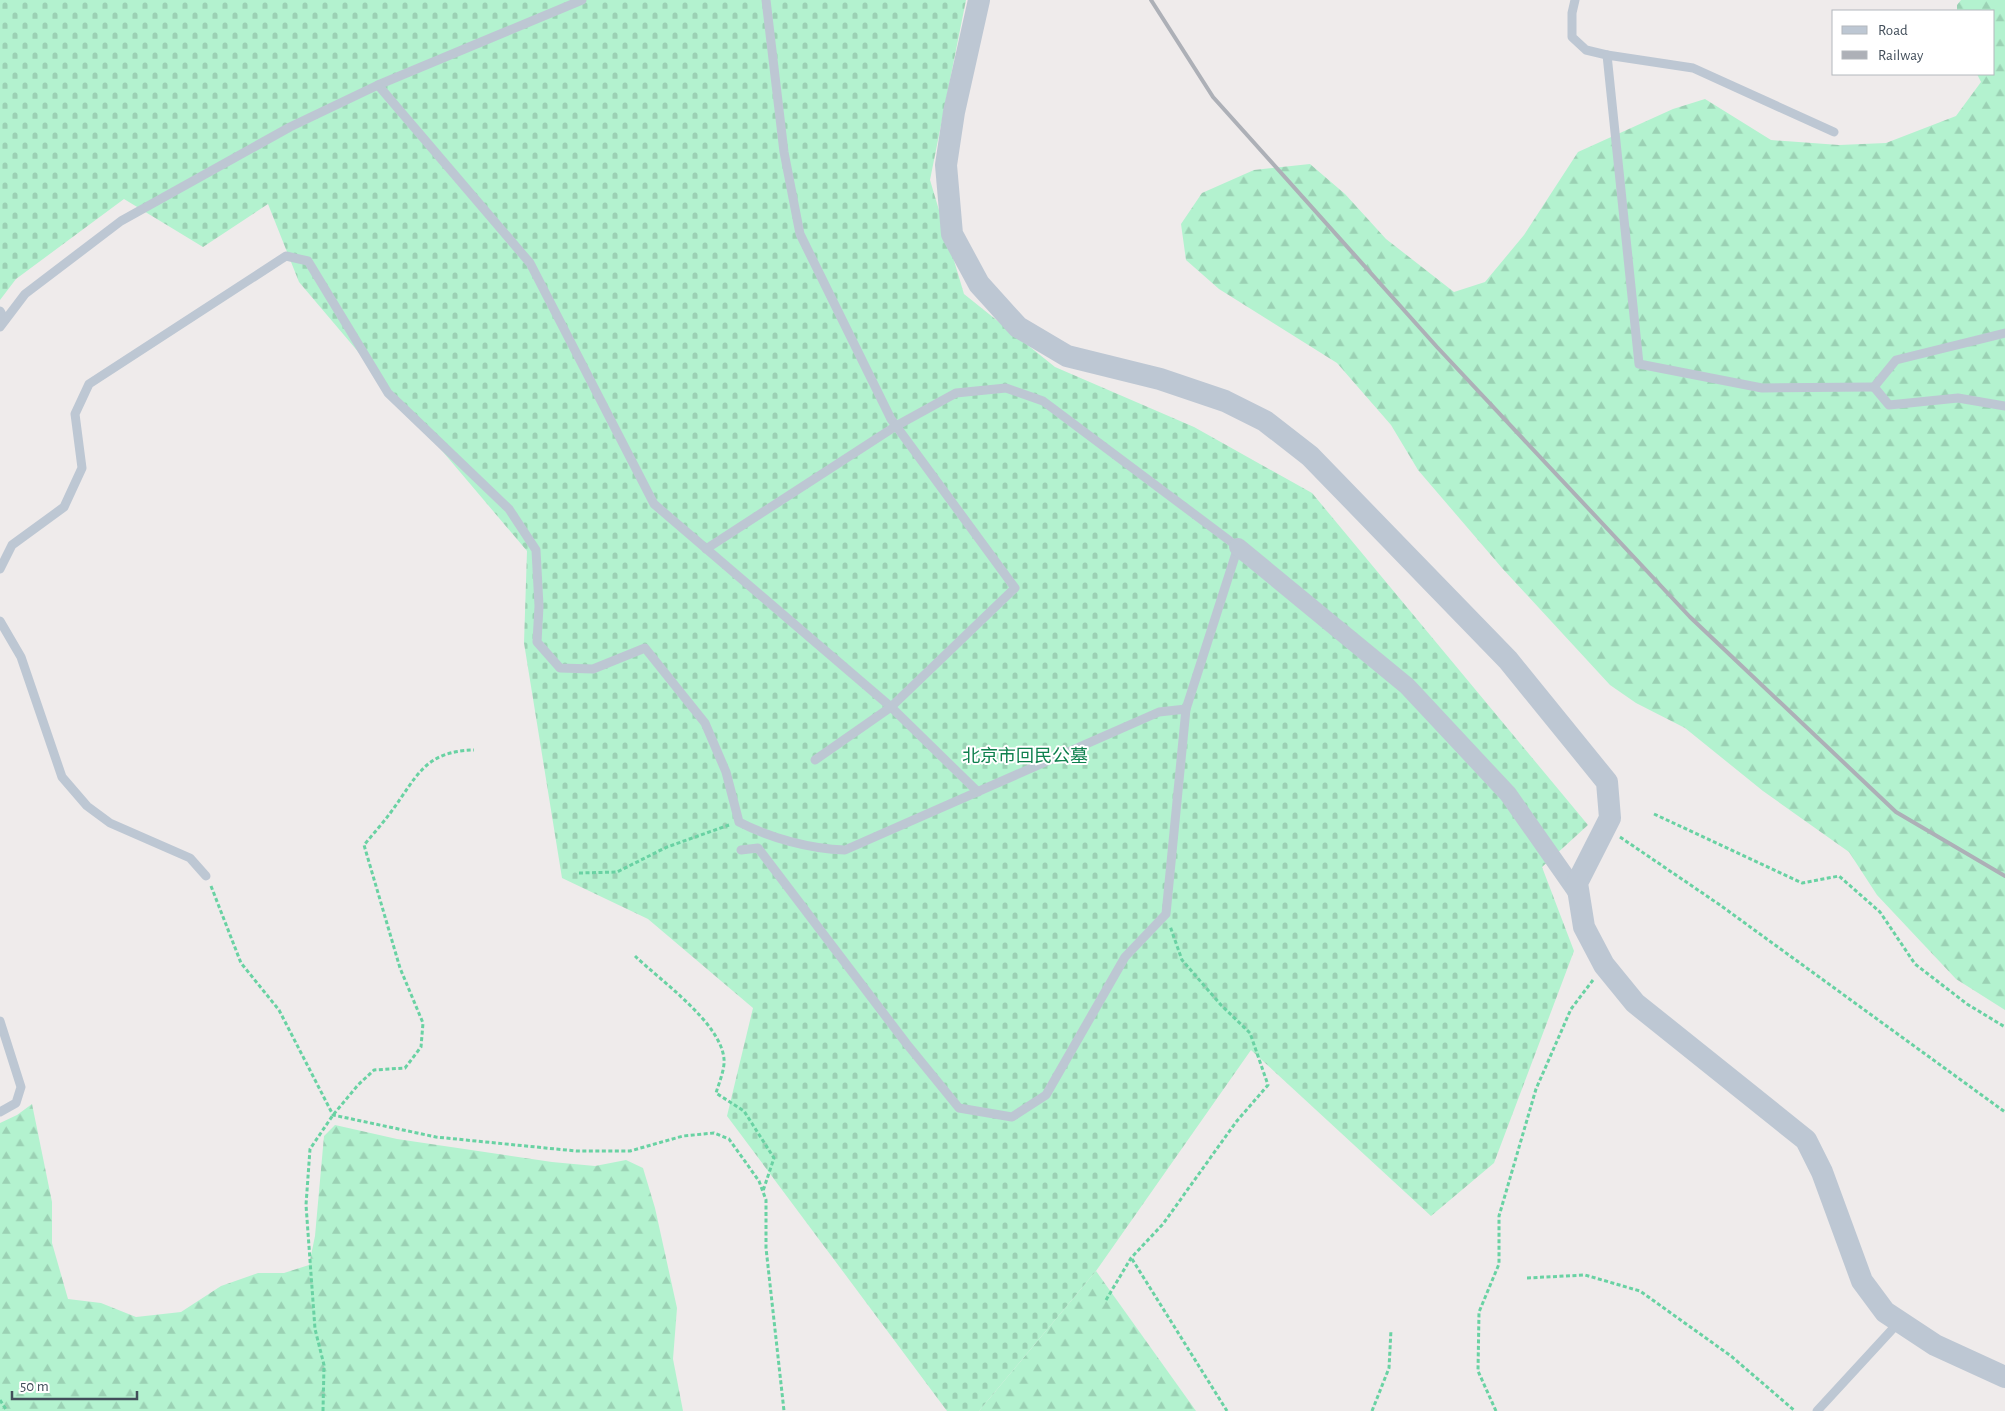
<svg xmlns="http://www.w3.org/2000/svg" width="2005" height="1411" viewBox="0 0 2005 1411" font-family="'Alegreya Sans','Noto Sans SC',sans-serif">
<defs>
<pattern id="forest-firs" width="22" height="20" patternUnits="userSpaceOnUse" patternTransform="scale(1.25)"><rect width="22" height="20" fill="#b3f2cf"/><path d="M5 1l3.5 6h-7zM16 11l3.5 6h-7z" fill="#9bd1b4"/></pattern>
<pattern id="cemetery-stones" width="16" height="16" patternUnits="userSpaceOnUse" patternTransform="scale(1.25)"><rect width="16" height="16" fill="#b3f2cf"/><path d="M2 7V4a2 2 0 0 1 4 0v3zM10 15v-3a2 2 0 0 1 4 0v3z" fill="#9bd1b4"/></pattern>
</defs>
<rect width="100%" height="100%" fill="#efebeb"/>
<!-- forest -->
<g fill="url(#forest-firs)">
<polygon points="1961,0 2005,0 2005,1010 1956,979 1877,895 1849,852 1763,791 1685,728 1636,703 1610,685 1502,568 1418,470 1391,425 1337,363 1219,289 1186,260 1181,224 1202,193 1254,170 1310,164 1345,194 1386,239 1454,292 1485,282 1524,235 1578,152 1673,109 1705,99 1771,140 1839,145 1886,143 1956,116 1981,82 1977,74 1994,74 1994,11 1957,11 1957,5"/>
<polygon points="32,1104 52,1202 52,1243 68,1299 101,1303 136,1317 181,1312 221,1286 258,1273 284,1273 309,1265 315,1236 324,1136 335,1125 397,1139 552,1162 595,1166 626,1160 643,1168 655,1208 677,1308 673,1359 683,1411 0,1411 0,1123 17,1115"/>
<polygon points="1096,1271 1196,1411 979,1411"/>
</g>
<!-- cemetery -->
<polygon fill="url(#cemetery-stones)" points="0,0 966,0 930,180 964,294 1055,367 1194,427 1312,493 1588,825 1542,867 1574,951 1494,1163 1431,1216 1251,1050 1096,1271 979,1411 947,1411 727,1116 753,1008 648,919 562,878 524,643 527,551 299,282 268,204 203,247 124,199 16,279 0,300"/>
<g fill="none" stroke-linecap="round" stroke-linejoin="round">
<!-- path -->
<g stroke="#69d2a3" stroke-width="3" stroke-dasharray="4 2.5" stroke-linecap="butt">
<polyline points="1654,814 1802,883 1839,876 1880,912 1915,964 1967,1004 2005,1027"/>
<polyline points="1620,837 1720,905 2005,1112"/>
<polyline points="579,873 617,872 667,847 729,825"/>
<polyline points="211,886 241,963 279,1010 333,1115 436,1137 576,1151 630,1151 683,1136 714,1133 729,1139 759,1181 766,1200 766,1248 784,1411"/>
<path d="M635 956C661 981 721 1023 724 1059 725 1069 719 1083 716 1093L744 1111 774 1158 763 1191"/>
<polyline points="1132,1259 1227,1411"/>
<polyline points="1527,1278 1585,1275 1640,1291 1731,1356 1795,1411"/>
<polyline points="1106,1300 1131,1258 1163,1224 1236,1122 1268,1085 1250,1033 1221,1005 1182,960 1170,926"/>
<polyline points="0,1400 7,1411"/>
<path d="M323 1411 324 1365 315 1329 306 1205 310 1149 333 1115 358 1085 374 1070 405 1068 421 1047 423 1023 400 968 364 845C373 834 383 823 391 812 417 777 424 751 474 750"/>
<polyline points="1372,1411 1389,1368 1391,1330"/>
<polyline points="1496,1411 1478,1371 1479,1312 1499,1264 1499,1216 1536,1089 1571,1009 1593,980"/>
</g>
<!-- service -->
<g stroke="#bdc7d3" stroke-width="9">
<polyline points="582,0 378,85 530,263 654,504 891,707 978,792"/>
<polyline points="766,0 784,152 800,234 891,419 1015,588 891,707 815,760"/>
<polyline points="1575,0 1572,13 1572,37 1586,50 1607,55"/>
<polyline points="1834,132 1693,68 1607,55 1639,364 1762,388 1874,387"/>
<polyline points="0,311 5,320"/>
<polyline points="0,327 25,294 121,221 290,127 378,85"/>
<polyline points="2005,333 1896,360 1874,387 1889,405 1958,398 2005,406"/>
<polyline points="706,549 896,426 956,393 1006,388 1043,401 1238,547 1186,709"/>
<path d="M0 569 12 545 64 507 82 468 75 414 89 384 286 256 308 261 388 393 509 509 536 550 539 606 537 642 560 668 593 669 645 648 705 723 726 772 739 822C770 838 810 849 845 850L1159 712 1186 709 1166 914 1125 957 1046 1095 1012 1117 959 1108 906 1043 758 848 741 850"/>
<polyline points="0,621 21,657 62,777 87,806 110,823 190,858 206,876"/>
<polyline points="0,1021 21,1087 16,1103 0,1112"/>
<polyline points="1817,1411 1899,1322"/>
</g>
<!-- minor -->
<polyline stroke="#bdc7d3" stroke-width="18" points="1238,547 1407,686 1508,794 1578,894"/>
<!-- tertiary -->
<polyline stroke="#bdc7d3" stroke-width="22" points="979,0 954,112 946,165 952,234 979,284 1018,327 1067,356 1160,379 1225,401 1265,421 1310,456 1508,660 1607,782 1610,818 1577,883 1584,927 1604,965 1635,1003 1806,1140 1822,1172 1862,1281 1885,1312 1935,1345 2005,1377"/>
<!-- rail -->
<polyline stroke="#adb0b7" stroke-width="4" points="1151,0 1213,97 1437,347 1690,617 1896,812 2005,876"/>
</g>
<g text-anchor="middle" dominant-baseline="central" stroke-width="4" stroke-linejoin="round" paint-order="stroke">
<!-- park labels -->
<g font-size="18" fill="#0e804d" stroke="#fff">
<text x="1025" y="757">北京市回民公墓</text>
</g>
</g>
<!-- legend -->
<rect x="1832" y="10" width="162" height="65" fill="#ffffff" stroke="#b3b8bd"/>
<rect x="1842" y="26" width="25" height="8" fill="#bdc7d3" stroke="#b3b8bd"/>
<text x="1878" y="35" font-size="15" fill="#424e5a">Road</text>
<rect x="1842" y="51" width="25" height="8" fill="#adb0b7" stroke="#b3b8bd"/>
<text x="1878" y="60" font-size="15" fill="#424e5a">Railway</text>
<!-- scale -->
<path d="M12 1391v8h125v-8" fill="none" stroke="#424e5a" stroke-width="2.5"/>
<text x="20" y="1391" font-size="15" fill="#424e5a" stroke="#ffffff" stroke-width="4" paint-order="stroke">50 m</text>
</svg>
